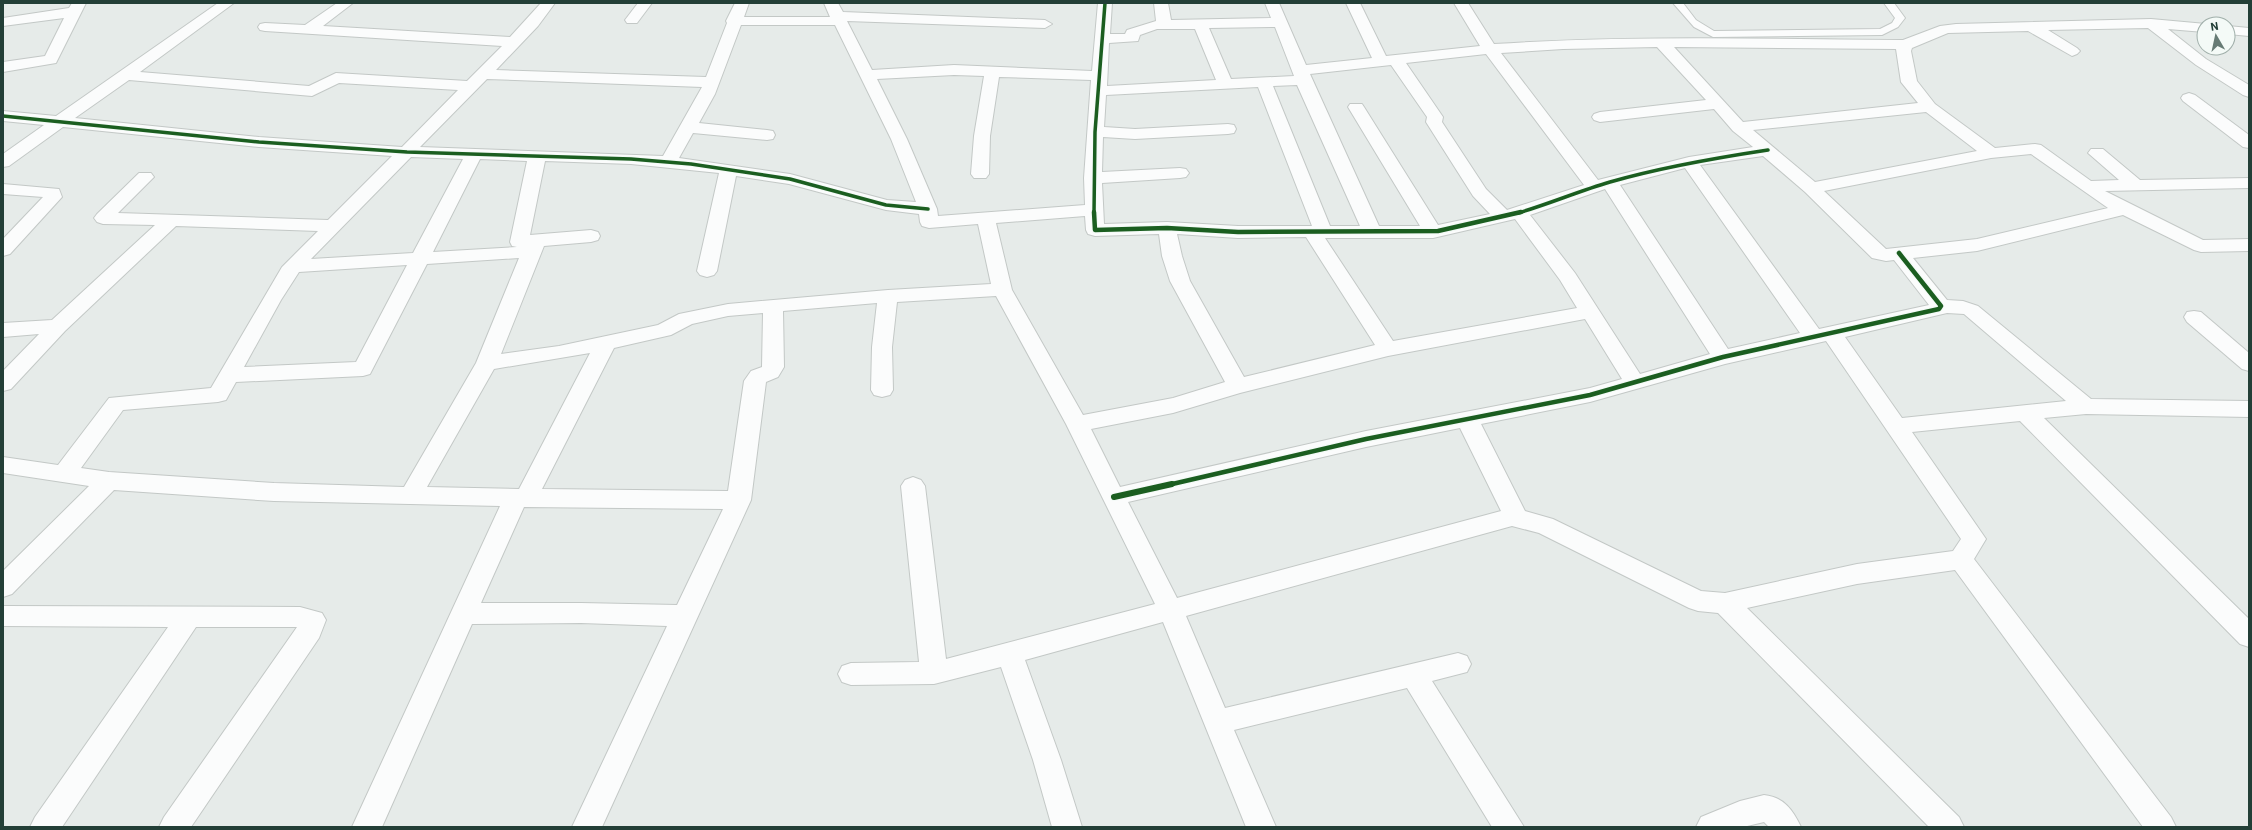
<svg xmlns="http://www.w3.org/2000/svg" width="2252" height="830" viewBox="0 0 2252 830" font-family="Roboto,sans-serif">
<rect width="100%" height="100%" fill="#e6ebe9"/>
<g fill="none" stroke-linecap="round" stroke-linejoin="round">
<defs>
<polygon id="lane" points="1673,3 1683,3 1696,20 1714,31 1880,29 1892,23 1895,18 1884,3 1894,3 1905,18 1898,27 1882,35 1713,37 1694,27"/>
<g id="street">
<polygon points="72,3 86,3 56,63 3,72 3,62 45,56 64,18 3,26 3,18 69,8"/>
<path d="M218 3H234L140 72 309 86 336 73 467 81 502 46 265 31 260 30 258 27 260 24 265 23 305 25 337 3H353L323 26 510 37 541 3H555L538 26 496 70 706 77 727 23 726 21 735 3H749L744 17H830L824 3H838L843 12 1045 20 1052 24 1045 28 847 21 872 70 954 65 1092 71 1098 3H1112L1110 34H1125L1127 30 1156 21 1154 3H1168L1171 20 1271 18 1265 3H1279L1306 65 1372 58 1346 3H1360L1386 56 1480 46 1454 3H1468L1494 44C1631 35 1767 39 1903 40L1940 26 1956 24 2151 19 2206 24H2204V32L2168 29 2206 59 2249 85V97L2243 95 2196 65 2148 28 2048 30 2077 48 2080 51 2077 54 2072 56 2028 31 1948 33 1912 48 1911 51 1917 81 1935 104 1995 148 2035 144 2041 145 2091 181 2119 180 2088 153 2091 149H2103L2140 180 2249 178V188L2105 191 2203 240 2249 239V251L2201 252 2194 250 2123 215 1977 251 1913 258 1947 300 1963 301 1978 306 2091 399 2249 401V417L2086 414 2044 418 2249 619V647L2240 644 2020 421 1912 432 1986 539 1974 559 2171 817 2176 827H2143L1955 570 1857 584 1747 608 1959 817 1964 827H1929L1718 613 1698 611 1689 608 1539 533 1512 526 1186 616 1225 708 1458 653 1467 656 1471 664 1467 672 1432 681 1524 827H1492L1407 688 1234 730 1276 827H1246L1163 622 1025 660 1061 760 1082 827H1052L1033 760 1001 667 934 684 851 685 842 682 838 674 842 666 851 663 919 662 901 486 905 480 913 477 921 480 925 486 946 659 1155 604 1066 424 996 296 897 302 892 347 893 390 890 395 882 397 874 395 871 390 872 347 877 303 783 311 784 367 778 377 766 382 751 500 602 827H572L667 626 581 623 472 624 382 827H352L500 506 274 501 114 490 12 594 3 597V571L89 486 3 473V457L58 465 109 398 211 388 282 267 318 231 176 226 65 331 11 389 3 391V371L39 334 3 337V323L52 320 155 225 103 224 97 222 94 218 97 214 139 173H151L154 177 118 213 328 220 392 156 259 147 63 127 9 166 3 167V154L44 125 3 121V111L56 116ZM741 25H835L891 139 916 202 887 200 790 174 679 158 693 133 767 140 773 139 775 135 773 131 767 130 699 123 715 94ZM1275 27 1294 76 1231 79 1209 28ZM1157 29H1195L1216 80 1107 86 1109 43 1138 41 1140 35ZM1657 47 1706 100 1600 112 1594 114 1592 117 1594 120 1600 122 1714 109 1733 131 1753 147 1689 157 1598 180 1501 53 1563 49ZM1674 47 1896 49 1901 82 1918 103 1743 122ZM1486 54 1584 185 1507 210 1486 189 1442 122 1443 117 1406 63ZM1391 65 1427 117 1426 122 1473 196 1490 214 1438 225 1364 107 1362 104H1350L1348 107 1420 226H1379L1310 74ZM954 75 984 76 974 136 971 174 974 178H986L989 174 990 136 999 77 1091 80 1084 178 1085 205 938 216 937 209 907 139 877 79ZM487 79 702 87 663 156 420 147ZM129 80 312 96 339 83 458 90 402 147 259 137 75 118ZM1297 85 1360 226H1330L1273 86ZM1258 87 1312 226H1238L1167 222 1104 224 1102 183 1180 178 1186 177 1189 173 1186 169 1180 168 1102 172 1103 137 1135 139 1228 134 1234 133 1236 129 1234 125 1228 124 1135 129 1104 127 1106 95ZM1926 112 1977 151 1815 182 1753 130ZM2031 154 2108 208 1977 239 1886 249 1824 191 1991 158ZM1763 156 1805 192 1872 258 1886 261 1894 260 1929 305 1819 329 1700 165ZM411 157 463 159 413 253 311 259ZM480 159 527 161 510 242 512 246 517 247 433 252ZM545 161 631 164 719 173 697 271 700 275 707 277 714 275 717 271 736 176 789 184 886 210 919 214 920 222 922 226 929 228 978 224 991 284 888 290 728 304 679 314 658 325 559 346 501 354 544 246 591 242 598 240 600 236 598 232 591 230 530 235ZM1685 168 1800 333 1728 349 1620 185ZM1605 189 1710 354 1640 374 1575 273 1530 215ZM1085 216 1086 230 1088 234 1095 236 1159 234 1162 256 1170 281 1225 382 1173 398 1083 415 1012 290 996 223ZM1515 219 1560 280 1577 308 1393 341 1325 238H1433ZM1177 234 1238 238 1306 237 1375 345 1244 377 1190 281 1182 256ZM519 258 476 363 404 487 274 483 109 472 81 468 123 410 218 402 226 400 236 382 363 376 370 374 427 264ZM407 265 356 362 244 367 281 300 299 272ZM763 313 762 367 751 371 744 381 728 491 542 489 614 348 671 335 692 324 728 316ZM1947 313 1964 314 2066 401 1902 418 1845 337ZM1585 319 1622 379 1590 388 1366 431 1120 487 1091 429 1173 413 1240 393 1388 356ZM1826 341 1961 539 1953 551 1857 564 1725 593 1701 591 1553 519 1525 511 1481 424 1590 402 1725 364ZM590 353 519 489 427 487 494 369ZM1460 428 1501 511 1177 598 1128 502 1366 447ZM524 507 723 509 677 605 581 603H481Z"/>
<polygon points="638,3 652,3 637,23 627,23 625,20"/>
<polygon points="2228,26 2249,28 2249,36 2228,34"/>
<polygon points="2189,93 2195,95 2249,135 2249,148 2243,147 2183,101 2181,98 2183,95"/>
<polygon points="3,184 59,189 62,197 10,254 3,256 3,239 43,197 3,194"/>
<polygon points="2194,311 2201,312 2249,353 2249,371 2242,369 2187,322 2184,317 2187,312"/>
<polygon points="3,606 300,607 322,613 326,620 319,638 191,827 159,827 164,817 297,627 196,627 62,827 30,827 35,817 168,627 3,626"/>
<path d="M1764 795C1784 797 1793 810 1801 827H1769L1764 822 1743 827H1696L1701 817 1740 801Z"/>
</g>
</defs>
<!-- lane casing -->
<use href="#lane" stroke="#c3c8c6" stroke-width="2"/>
<!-- street casing -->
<use href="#street" stroke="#c3c8c6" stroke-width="2"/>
<!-- lane -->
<use href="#lane" fill="#fbfcfc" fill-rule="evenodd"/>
<!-- street -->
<use href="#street" fill="#fbfcfc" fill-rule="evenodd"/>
<defs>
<g id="cycleway-far2">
<polyline points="3,116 259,142 407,152 631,159 691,164 790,179 886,205 928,209"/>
<polyline points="1094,213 1095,132 1105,3"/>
<path d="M1518 213C1549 204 1579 191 1610 182 1662 167 1715 158 1768 150"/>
</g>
<g id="cycleway-far1">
<polyline points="1094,212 1095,230 1167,228 1238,232 1438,231 1521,212"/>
<polyline points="1168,485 1366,439 1590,395 1723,357 1939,309 1941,306 1899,253"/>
</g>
<polyline id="cycleway" points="1114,497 1172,484"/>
</defs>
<!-- cycleway-far2 casing -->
<use href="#cycleway-far2" stroke="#f4faf7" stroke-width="5.5"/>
<!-- cycleway-far1 casing -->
<use href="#cycleway-far1" stroke="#f4faf7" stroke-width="7"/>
<!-- cycleway casing -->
<use href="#cycleway" stroke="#f4faf7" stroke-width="8"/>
<!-- cycleway-far2 -->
<use href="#cycleway-far2" stroke="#1b5e20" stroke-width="3.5"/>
<!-- cycleway-far1 -->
<use href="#cycleway-far1" stroke="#1b5e20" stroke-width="4.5"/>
<!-- cycleway -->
<use href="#cycleway" stroke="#1b5e20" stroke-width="6"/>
</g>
<!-- border -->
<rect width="2252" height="830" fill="none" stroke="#233f37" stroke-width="8"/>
<!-- north arrow -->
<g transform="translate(2216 36) rotate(351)"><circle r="19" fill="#f4faf7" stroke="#a0afaa"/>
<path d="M0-3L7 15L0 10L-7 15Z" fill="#677b75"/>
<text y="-6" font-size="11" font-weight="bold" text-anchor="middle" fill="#233f37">N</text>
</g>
</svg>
